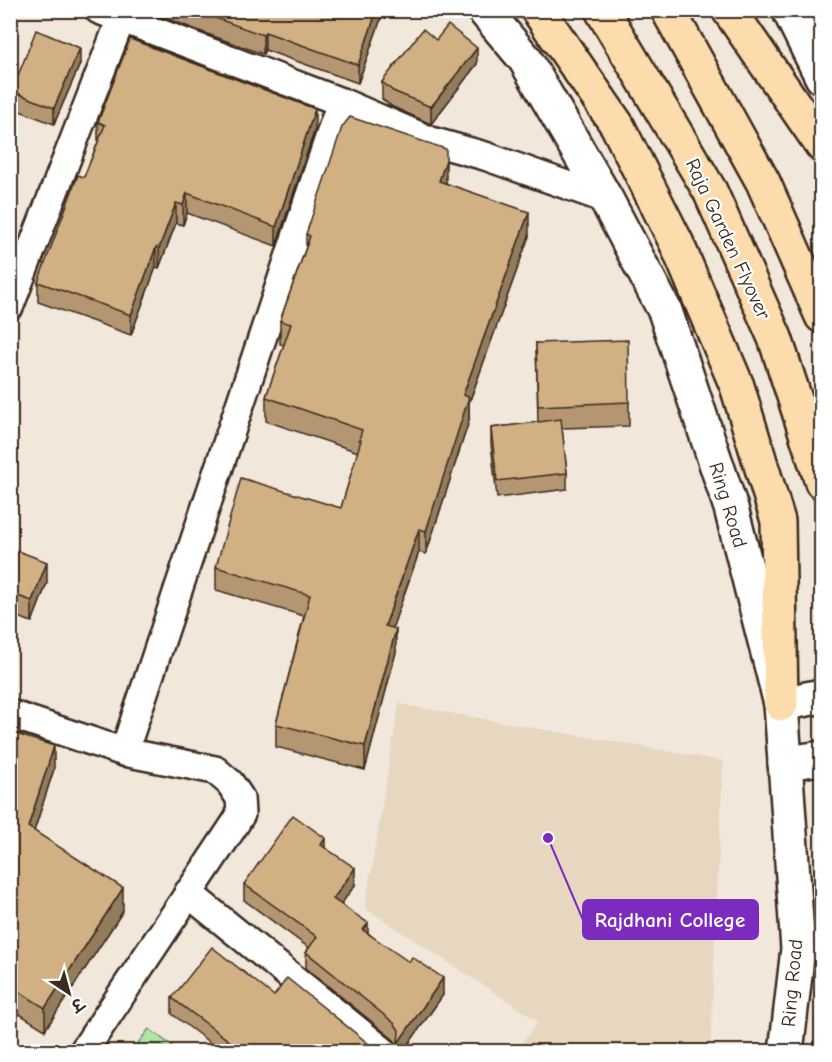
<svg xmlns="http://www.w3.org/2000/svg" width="832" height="1062" viewBox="0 0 832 1062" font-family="'Comic Neue','Playpen Sans Deva',sans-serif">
<rect width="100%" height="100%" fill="#f1e7da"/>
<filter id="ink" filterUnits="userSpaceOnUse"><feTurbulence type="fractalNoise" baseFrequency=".0167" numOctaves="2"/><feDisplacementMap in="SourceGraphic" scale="12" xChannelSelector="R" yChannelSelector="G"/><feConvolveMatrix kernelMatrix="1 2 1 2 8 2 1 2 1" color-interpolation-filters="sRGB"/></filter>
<g filter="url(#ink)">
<!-- built -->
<polygon fill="#e7d6c0" points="399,704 723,761 710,1051 517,1051 538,1021 365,908"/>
<!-- green -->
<polygon fill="#afe6a8" stroke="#758863" stroke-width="1.5" points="149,1029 179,1051 132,1051"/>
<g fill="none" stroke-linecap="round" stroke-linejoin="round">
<defs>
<g id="street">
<polyline points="99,10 341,102 431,141 485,156 606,199"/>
<polyline points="10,305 121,19"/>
<polyline points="10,714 124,752 215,770 230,783 240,798 241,814 235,824 83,1052"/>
<polyline points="124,752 341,102"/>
<polyline points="188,893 384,1052"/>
</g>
<g id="secondary">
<polyline points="484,10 525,59 606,199 665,311 731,508 781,704 798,949 786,1052"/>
<polyline points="789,10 822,77"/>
<polyline points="781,704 822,696"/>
<polyline points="785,763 822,758"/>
</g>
<g id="primary">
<polyline points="538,10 617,125 676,242 737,386 778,521 781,704"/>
<polyline points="602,10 710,191 775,338 822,482"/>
<polyline points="668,10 763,182 822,316"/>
<polyline points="729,10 822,145"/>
</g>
</defs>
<!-- street casing -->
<use href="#street" stroke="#3b2a1e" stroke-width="32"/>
<!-- secondary casing -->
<use href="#secondary" stroke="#3b2a1e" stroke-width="38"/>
<!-- primary casing -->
<use href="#primary" stroke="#3b2a1e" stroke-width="38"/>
<!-- street -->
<use href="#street" stroke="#fff" stroke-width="27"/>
<!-- secondary -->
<use href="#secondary" stroke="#fff" stroke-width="33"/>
<!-- primary -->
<use href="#primary" stroke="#fcdcac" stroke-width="33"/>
</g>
<!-- wall -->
<g fill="#b49772" stroke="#3b2a1e" stroke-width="1.5">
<polygon points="145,10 384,10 358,83 265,50 263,54 210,35"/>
<polygon points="436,40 477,64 431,124 393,107 382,99 382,82"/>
<polygon points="80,64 54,124 12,108 12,91"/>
<polygon points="98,122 315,129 276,246 187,213 183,225 176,223 159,268 156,267 131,335 38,302 38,282 84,177 98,142"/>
<polygon points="446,183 529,236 469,403 469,421 426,554 419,552 392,628 396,652 365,770 276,747 276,724 304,616 216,590 216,567 341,508 358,452 266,421 266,397 284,345 280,344 280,321 306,247 306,234"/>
<polygon points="536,343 629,402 629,426 562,428 567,473 567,489 497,498 491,444 491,428 538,422"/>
<polygon points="10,548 47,583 32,622 15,616 10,629"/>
<polygon points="10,717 20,735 54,769 34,831 123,911 45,1030 10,1008"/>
<polygon points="325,848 355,885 341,904 368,933 443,995 403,1052 398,1052 398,1045 394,1040 306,968 306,952 309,948 244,900 244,884"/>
<polygon points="274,996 374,1048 382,1051 395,1052 222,1052 172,1014 172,998"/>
</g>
<!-- shaded-wall -->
<g fill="#927b5c" stroke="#3b2a1e" stroke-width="1.5">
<polygon points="377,10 384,10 358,83 358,65"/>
<polygon points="265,32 265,50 263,54 263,35"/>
<polygon points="80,48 80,64 54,124 54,108"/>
<polygon points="477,48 477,64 431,124 431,107"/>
<polygon points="315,109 315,129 276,246 276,227"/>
<polygon points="446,160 446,184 439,181"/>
<polygon points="16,188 16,211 10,224 10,201"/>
<polygon points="187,193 187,213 183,225 183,205"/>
<polygon points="176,203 176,223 159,268 159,248"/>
<polygon points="529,212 529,236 469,403 469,421 426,554 426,531 463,395"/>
<polygon points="156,247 156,267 131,335 131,315"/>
<polygon points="419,529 419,552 385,649 385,626"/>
<polygon points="47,562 47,583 32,622 32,601"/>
<polygon points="15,595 15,616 10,629 10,608"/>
<polygon points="396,629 396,652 365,770 365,746"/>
<polygon points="20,720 20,742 16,734"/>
<polygon points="54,746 54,769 28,850 28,827"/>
<polygon points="325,838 325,855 321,845"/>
<polygon points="355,868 355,885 333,915 333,899"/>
<polygon points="123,888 123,911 45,1030 45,1008"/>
<polygon points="368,923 368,940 363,930"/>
<polygon points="443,978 443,995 403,1052 398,1052 398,1043"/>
</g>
<!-- building -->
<g fill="#d1b084" stroke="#3b2a1e" stroke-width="1.5">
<polygon points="193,10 377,10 358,65 265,32 263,35"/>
<polygon points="448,25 477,48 431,107 393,91 382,82 423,29 436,40"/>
<polygon points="36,30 80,48 54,108 12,91"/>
<polygon points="130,39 315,109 276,227 187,193 183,205 176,203 159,248 156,247 131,315 38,282 78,175 84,177 105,125 98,122"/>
<polygon points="350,117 446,149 446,160 439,181 529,212 463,395 469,397 426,531 419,529 385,626 396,629 365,746 276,724 310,595 216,567 241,478 341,508 361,440 359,440 362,430 266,397 291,324 280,321 310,236 306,234 342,127"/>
<polygon points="10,186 16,188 10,201"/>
<polygon points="628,340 629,402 538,406 536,343"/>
<polygon points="561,419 567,473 497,481 491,428"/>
<polygon points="10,548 47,562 32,601 15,595 10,608"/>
<polygon points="10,717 20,720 16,734 54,746 28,827 123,888 45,1008 10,986 10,910 14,905 10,905"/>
<polygon points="293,815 325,838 321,845 355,868 333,899 368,923 363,930 409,962 412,957 443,978 398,1043 399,1030 394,1023 306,952 317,937 244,884"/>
<polygon points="212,947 274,996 287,978 374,1048 382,1051 395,1047 391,1052 244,1052 172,998"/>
</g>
</g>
<g text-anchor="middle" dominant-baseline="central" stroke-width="4.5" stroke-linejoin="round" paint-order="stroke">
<!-- street labels -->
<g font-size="20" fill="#3b2a1e" stroke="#fff">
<text transform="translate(728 239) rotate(65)">Raja Garden Flyover</text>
<text transform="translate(728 505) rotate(73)">Ring Road</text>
<text transform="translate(792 983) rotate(-85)">Ring Road</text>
</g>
</g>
<!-- callouts -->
<path fill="none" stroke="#7b2cbf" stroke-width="2" d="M548 838L583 920"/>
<circle fill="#7b2cbf" stroke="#fff" stroke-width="2" cx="548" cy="838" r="6"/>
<rect fill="#7b2cbf" stroke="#7b2cbf" stroke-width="2" x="583" y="900" width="175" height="39" rx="6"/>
<g font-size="21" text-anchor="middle" font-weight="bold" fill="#fff">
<text x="670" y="927">Rajdhani College</text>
</g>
<!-- margin -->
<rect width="832" height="1062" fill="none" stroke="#fff" stroke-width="36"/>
<rect x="18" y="18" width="796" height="1026" fill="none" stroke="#3b2a1e" stroke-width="2" filter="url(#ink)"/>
<!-- north arrow -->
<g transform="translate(69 993) rotate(144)" stroke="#ffffff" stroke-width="4.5" paint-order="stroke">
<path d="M0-4.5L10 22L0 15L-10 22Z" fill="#3b2a1e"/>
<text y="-9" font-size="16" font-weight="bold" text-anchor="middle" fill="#3b2a1e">उ</text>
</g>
</svg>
